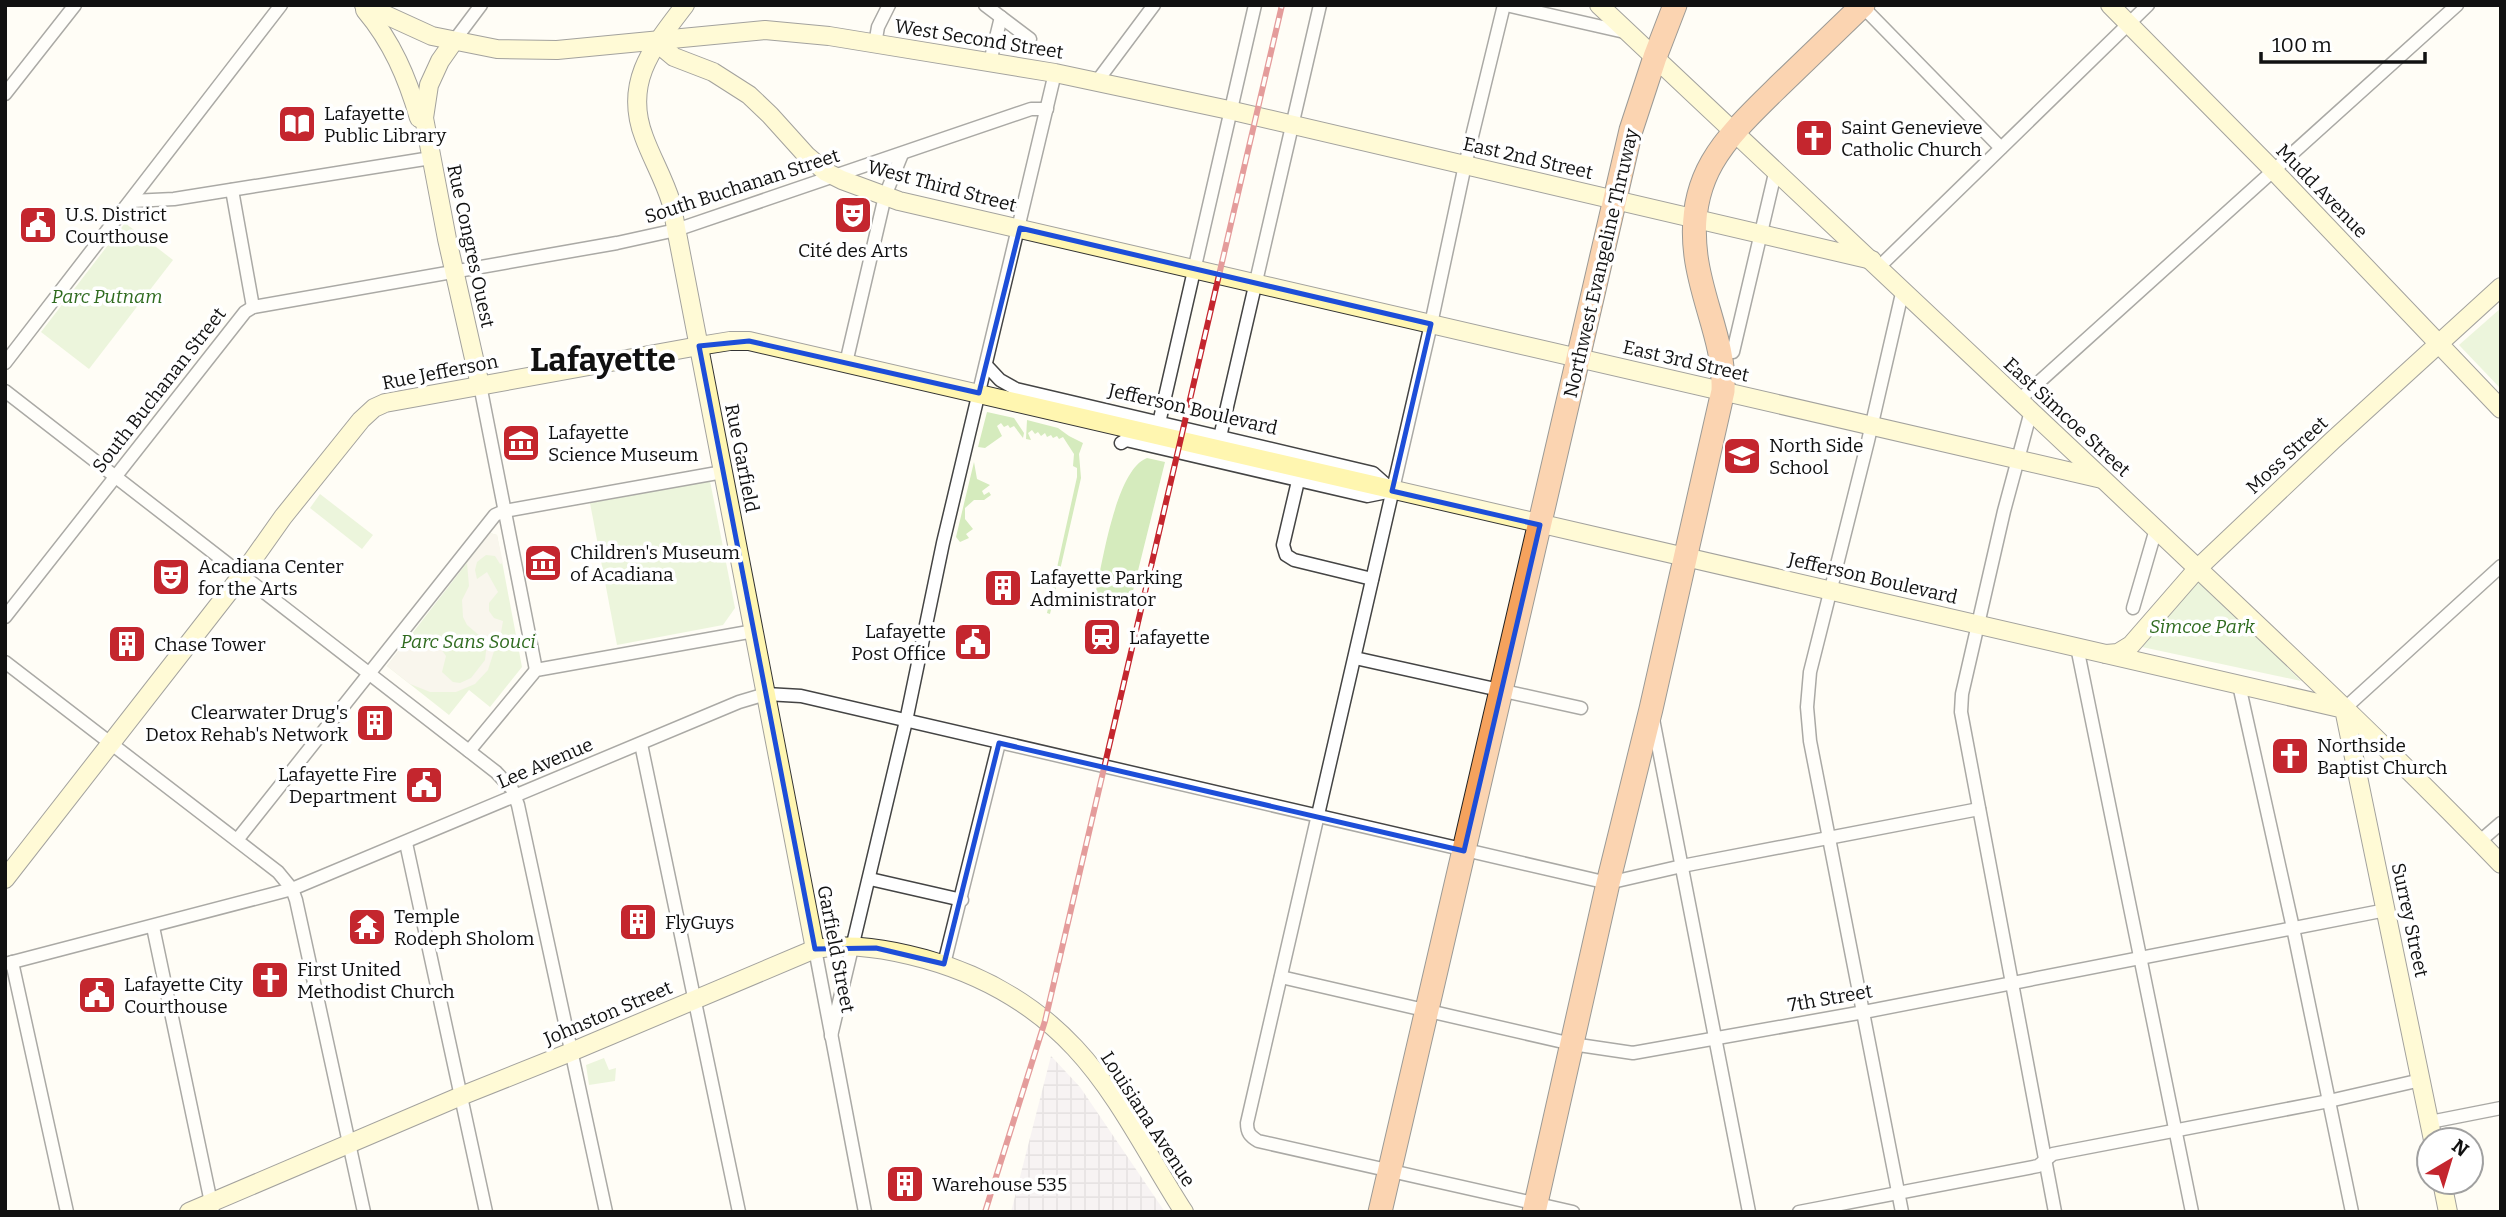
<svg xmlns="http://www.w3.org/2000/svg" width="2506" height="1217" viewBox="0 0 2506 1217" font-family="Bitter,serif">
<defs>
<pattern id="industrial-grid" width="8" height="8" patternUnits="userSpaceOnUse" patternTransform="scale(1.75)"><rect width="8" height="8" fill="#eee6ef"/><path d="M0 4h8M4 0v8" fill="none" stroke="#cbc4cc"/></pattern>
</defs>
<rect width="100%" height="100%" fill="#fffdf5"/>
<!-- industrial -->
<polygon fill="url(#industrial-grid)" points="1051,1056 1080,1087 1165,1212 1011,1212"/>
<!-- green -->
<g fill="#d5ebbd">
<polygon points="125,223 173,260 89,369 41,332"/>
<polygon points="2501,308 2501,389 2459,345"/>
<polygon points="987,412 1014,418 1024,433 1023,438 1014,426 1010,428 1008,425 1004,427 1001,423 997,426 1002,436 985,448 978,447"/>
<polygon points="1027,420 1058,428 1069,436 1083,443 1079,454 1081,478 1050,614 1047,613 1077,477 1077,468 1073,466 1074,454 1063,437 1059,439 1057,436 1053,438 1051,435 1047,437 1045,433 1041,436 1038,432 1035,434 1032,430 1028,433 1031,440 1026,439"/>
<path d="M1147 458 1165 462 1129 607 1094 600C1102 567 1115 470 1147 458Z"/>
<polygon points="974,462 977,479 990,485 982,491 984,495 989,492 991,495 984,500 974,500 965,508 965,519 973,529 966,534 969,538 960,542 956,537"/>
<polygon points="710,481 735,608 723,625 617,645 590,503"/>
<polygon points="320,494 373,535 362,549 310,508"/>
<polygon points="490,533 497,535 522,667 490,707 469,690 449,715 387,666"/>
<polygon points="2198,576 2301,681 2142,647"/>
<polygon points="604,1058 609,1070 616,1068 615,1081 589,1085 586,1065"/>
</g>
<!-- plaza -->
<polygon fill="#f1ede2" points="490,533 497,535 503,563 500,564 495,556 486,555 477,562 475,570 477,579 487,572 498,592 489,603 489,611 494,618 503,621 499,645 496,645 488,670 475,684 456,692 430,692 410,684 387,666 404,644 412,649 428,642 439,646 446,656 442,672 453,682 460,683 471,678 485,660 487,642 467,625 463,617 462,600 469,586 467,563"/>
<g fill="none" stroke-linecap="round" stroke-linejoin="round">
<defs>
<g id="street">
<polyline points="985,5 1030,39"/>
<path d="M1504 5 1465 165 1431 324 1247 1123C1247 1133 1250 1136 1258 1141L1573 1212"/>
<polyline points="1506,5 1629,33"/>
<polyline points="1861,5 2001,148"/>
<polyline points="454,41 481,5"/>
<polyline points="875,44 878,27 889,5"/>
<polyline points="990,62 1001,17"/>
<polyline points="1098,80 1154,5"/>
<polyline points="5,94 75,5"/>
<polyline points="232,190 253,307"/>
<polyline points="131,201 174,199 431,158"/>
<polyline points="1879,267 2148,5"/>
<polyline points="1733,352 1776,169"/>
<polyline points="5,363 281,5"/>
<polyline points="846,363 885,196 902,154"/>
<polyline points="986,365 1000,380 1016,389 1373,473 1392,490"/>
<polyline points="480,385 536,670"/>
<polyline points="5,391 496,772 512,789 518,805 606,1212"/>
<polyline points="2019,400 2457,5"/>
<polyline points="2031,411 2004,511 1962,694 1961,712 2055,1212"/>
<polyline points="1159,423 1255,5"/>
<polyline points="1220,437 1320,5"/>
<polyline points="1121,443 1126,440 1367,496 1392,491"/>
<polyline points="1298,481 1283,545 1286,555 1294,560 1372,579"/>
<polyline points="2133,608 2156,529"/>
<polyline points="5,617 245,312 253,307 617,243 676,230 1031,109 1047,109"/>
<polyline points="2077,647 2192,1212"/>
<polyline points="1355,658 1581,708"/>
<polyline points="5,662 278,872 292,889 296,900 364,1212"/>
<polyline points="2239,685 2293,928 2352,1212"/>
<polyline points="2344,709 2501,566"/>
<polyline points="1653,719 1749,1212"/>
<polyline points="641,744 739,1212"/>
<polyline points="469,751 536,670 754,631"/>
<polyline points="237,840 495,515 504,511 723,472"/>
<polyline points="2479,842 2501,823"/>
<polyline points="406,843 486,1212"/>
<polyline points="870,879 962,900"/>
<polyline points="153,927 213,1212"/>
<polyline points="815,949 865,1212"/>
<polyline points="12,962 67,1212"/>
<polyline points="5,964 292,889 739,702 766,694 801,696 1608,883 1682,866 1979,809"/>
<polyline points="944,964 999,743"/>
<polyline points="1281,977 1572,1044 1633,1053 1864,1012 2386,910"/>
<polyline points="831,1036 906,721 943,543 1055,73"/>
<polyline points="2430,1122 2501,1108"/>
<polyline points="1799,1212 2038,1166 2053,1154 2329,1101 2421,1080"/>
<polyline points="1902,1212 1810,741 1807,707 1810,672 1868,441 1903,289"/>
</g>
<g id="secondary">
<polyline points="364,5 432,36 497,49 557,50 765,30 829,36 1055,73 1229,110 1872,260"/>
<path d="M685 5C653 47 623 82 644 137 652 159 664 179 671 202L815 949"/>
<path d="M1599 5C1768 163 1936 323 2105 481 2238 607 2374 732 2501 864"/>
<polyline points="2110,5 2274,171 2501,409"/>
<path d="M365 10C392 42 407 77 419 118"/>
<polyline points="454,41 440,61 429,85 424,118 447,239 480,385"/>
<polyline points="656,42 674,57 713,72 749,95 770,115 807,156 826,172 842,180 899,201 2102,479"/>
<polyline points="2106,654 2118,653 2131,645 2198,568 2332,441 2501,287"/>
<polyline points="5,879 242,575 283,517 361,420 374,408 385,403 699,346 730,341 749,341 2344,709 2433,1140"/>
<polyline points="2442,1182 2448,1212"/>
<path d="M189 1212 461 1096 571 1052 815 949C853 943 888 949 925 959 982 975 1034 1004 1075 1048 1119 1095 1149 1158 1184 1212"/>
</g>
<g id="highway">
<polyline points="1380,1212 1631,130 1655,57 1675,5"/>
<path d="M1534 1212 1608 883 1651 709 1723 391C1725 343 1702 303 1696 256 1685 173 1728 136 1782 83 1809 57 1836 31 1863 5"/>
</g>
</defs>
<!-- street casing -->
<use href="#street" stroke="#444" stroke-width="15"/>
<!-- secondary casing -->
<use href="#secondary" stroke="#333" stroke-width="20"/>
<!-- highway casing -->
<use href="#highway" stroke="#222" stroke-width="25"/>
<!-- street -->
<use href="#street" stroke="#fff" stroke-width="12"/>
<!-- secondary -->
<use href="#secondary" stroke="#fff6b0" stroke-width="18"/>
<!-- highway -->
<use href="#highway" stroke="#f5a25d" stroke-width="23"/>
<defs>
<polyline id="rail" points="985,1212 1045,1021 1282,5"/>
</defs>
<!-- rail casing -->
<use href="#rail" stroke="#c4262e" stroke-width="6"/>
<!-- rail -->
<use href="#rail" stroke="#fff" stroke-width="3.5" stroke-dasharray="10" stroke-linecap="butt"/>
</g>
<!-- marked area -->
<path d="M0 0H2506V1217H0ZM1020 228 1431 324 1392 491 1540 525 1464 851 999 743 944 964 876 948 815 949 699 346 749 341 979 393Z" fill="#fffdf5" fill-opacity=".55" fill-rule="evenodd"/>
<path fill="none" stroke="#1d4ed8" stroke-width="5" stroke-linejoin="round" d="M1020 228 1431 324 1392 491 1540 525 1464 851 999 743 944 964 876 948 815 949 699 346 749 341 979 393Z"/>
<!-- icons -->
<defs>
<symbol id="library-square" viewBox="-11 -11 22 22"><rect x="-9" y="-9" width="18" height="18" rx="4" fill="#c4262e" stroke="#fff"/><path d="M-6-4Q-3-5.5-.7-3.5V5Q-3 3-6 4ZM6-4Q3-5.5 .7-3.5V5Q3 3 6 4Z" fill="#fff"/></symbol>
<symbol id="church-square" viewBox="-11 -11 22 22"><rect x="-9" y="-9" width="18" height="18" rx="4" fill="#c4262e" stroke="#fff"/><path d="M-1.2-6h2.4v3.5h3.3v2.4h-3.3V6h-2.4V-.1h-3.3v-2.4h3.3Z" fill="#fff"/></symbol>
<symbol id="theatre-square" viewBox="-11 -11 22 22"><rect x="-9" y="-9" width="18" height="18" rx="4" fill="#c4262e" stroke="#fff"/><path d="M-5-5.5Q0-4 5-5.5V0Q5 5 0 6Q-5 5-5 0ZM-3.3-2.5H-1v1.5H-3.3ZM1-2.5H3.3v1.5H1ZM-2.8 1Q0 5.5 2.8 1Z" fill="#fff"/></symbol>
<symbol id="civic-square" viewBox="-11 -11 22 22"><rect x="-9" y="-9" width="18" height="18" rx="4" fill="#c4262e" stroke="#fff"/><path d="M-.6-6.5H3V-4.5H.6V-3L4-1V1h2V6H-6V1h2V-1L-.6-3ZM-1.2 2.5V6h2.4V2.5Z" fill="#fff"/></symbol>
<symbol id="museum-square" viewBox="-11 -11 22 22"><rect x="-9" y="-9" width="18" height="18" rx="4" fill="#c4262e" stroke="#fff"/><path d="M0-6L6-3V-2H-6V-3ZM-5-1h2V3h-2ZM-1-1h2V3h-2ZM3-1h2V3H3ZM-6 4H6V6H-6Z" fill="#fff"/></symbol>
<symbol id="school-square" viewBox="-11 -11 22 22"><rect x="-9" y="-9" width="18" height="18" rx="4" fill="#c4262e" stroke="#fff"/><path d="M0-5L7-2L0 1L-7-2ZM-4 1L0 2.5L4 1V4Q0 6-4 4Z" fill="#fff"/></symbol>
<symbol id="building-square" viewBox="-11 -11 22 22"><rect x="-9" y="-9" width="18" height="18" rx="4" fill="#c4262e" stroke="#fff"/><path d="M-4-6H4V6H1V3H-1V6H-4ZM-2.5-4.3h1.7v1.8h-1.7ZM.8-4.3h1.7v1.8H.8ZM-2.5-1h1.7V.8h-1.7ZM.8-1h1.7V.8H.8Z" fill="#fff"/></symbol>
<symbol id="station-square" viewBox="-11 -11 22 22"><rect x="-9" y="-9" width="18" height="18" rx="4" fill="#c4262e" stroke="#fff"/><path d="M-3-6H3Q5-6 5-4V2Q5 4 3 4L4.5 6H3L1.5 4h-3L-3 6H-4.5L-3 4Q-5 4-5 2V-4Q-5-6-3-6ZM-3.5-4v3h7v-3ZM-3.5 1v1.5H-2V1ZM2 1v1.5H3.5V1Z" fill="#fff"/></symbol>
<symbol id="temple-square" viewBox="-11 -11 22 22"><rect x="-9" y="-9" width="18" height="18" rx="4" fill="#c4262e" stroke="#fff"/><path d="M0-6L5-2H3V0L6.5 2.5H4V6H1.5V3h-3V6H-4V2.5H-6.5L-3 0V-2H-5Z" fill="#fff"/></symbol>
</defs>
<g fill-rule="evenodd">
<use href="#library-square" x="275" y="102" width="44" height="44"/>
<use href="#church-square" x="1792" y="116" width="44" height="44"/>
<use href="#theatre-square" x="831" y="193" width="44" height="44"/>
<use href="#civic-square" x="16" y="203" width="44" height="44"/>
<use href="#museum-square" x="499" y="421" width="44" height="44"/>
<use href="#school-square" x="1720" y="434" width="44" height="44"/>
<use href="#museum-square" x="521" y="541" width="44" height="44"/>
<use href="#theatre-square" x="149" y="555" width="44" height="44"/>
<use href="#building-square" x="981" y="566" width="44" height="44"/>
<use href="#station-square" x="1080" y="615" width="44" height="44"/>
<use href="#civic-square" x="951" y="620" width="44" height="44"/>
<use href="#building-square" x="105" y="622" width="44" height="44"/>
<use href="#building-square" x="353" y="701" width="44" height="44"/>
<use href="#church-square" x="2268" y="734" width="44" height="44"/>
<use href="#civic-square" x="402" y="763" width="44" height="44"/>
<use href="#building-square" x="616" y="900" width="44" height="44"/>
<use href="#temple-square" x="345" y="905" width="44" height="44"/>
<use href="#church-square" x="248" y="958" width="44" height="44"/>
<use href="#civic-square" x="75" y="973" width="44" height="44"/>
<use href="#building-square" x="883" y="1162" width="44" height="44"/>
</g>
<g text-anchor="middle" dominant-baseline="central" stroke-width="7" stroke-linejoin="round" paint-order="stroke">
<!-- street labels -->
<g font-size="19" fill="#111" stroke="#fff">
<text transform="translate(979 39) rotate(9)">West Second Street</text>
<text transform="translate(1528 158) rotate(13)">East 2nd Street</text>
<text transform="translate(742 186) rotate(-18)">South Buchanan Street</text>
<text transform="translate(942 186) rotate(15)">West Third Street</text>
<text transform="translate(2322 191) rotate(46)">Mudd Avenue</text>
<text transform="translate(471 246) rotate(78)">Rue Congres Ouest</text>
<text transform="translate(1601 263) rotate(-77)">Northwest Evangeline Thruway</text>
<text transform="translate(1686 361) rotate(13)">East 3rd Street</text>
<text transform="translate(440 372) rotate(-11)">Rue Jefferson</text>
<text transform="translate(159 390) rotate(-52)">South Buchanan Street</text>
<text transform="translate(1193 409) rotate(13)">Jefferson Boulevard</text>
<text transform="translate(2067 417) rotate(43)">East Simcoe Street</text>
<text transform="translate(2287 455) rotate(-43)">Moss Street</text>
<text transform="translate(742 458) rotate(79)">Rue Garfield</text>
<text transform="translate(1873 578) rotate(13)">Jefferson Boulevard</text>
<text transform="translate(545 763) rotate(-23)">Lee Avenue</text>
<text transform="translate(2410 920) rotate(78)">Surrey Street</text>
<text transform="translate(836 949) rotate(79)">Garfield Street</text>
<text transform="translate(1830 998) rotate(-10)">7th Street</text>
<text transform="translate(608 1013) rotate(-23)">Johnston Street</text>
<text transform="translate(1148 1119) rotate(57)">Louisiana Avenue</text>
</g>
<!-- poi labels -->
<g font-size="19" fill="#111" stroke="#fff" text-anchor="start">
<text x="324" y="113">Lafayette<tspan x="324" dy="22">Public Library</tspan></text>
<text x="1841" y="127">Saint Genevieve<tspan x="1841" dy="22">Catholic Church</tspan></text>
<text x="65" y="214">U.S. District<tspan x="65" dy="22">Courthouse</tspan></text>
<text x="853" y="250" text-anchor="middle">Cité des Arts</text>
<text x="548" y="432">Lafayette<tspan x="548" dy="22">Science Museum</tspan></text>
<text x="1769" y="445">North Side<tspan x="1769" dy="22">School</tspan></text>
<text x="570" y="552">Children's Museum<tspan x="570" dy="22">of Acadiana</tspan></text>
<text x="198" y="566">Acadiana Center<tspan x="198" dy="22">for the Arts</tspan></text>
<text x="1030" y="577">Lafayette Parking<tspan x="1030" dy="22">Administrator</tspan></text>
<text x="946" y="631" text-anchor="end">Lafayette<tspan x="946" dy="22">Post Office</tspan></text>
<text x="1129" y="637">Lafayette</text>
<text x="154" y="644">Chase Tower</text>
<text x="348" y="712" text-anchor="end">Clearwater Drug's<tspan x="348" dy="22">Detox Rehab's Network</tspan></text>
<text x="2317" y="745">Northside<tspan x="2317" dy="22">Baptist Church</tspan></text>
<text x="397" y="774" text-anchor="end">Lafayette Fire<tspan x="397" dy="22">Department</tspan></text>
<text x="394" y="916">Temple<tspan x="394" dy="22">Rodeph Sholom</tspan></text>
<text x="665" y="922">FlyGuys</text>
<text x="297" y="969">First United<tspan x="297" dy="22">Methodist Church</tspan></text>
<text x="124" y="984">Lafayette City<tspan x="124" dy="22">Courthouse</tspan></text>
<text x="932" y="1184">Warehouse 535</text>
</g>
<!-- park labels -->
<g font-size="19" font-style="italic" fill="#2f6b1f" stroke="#fff">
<text x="107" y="296">Parc Putnam</text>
<text x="2202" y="626">Simcoe Park</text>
<text x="468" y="641">Parc Sans Souci</text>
</g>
<!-- town labels -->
<g font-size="33" font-weight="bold" fill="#111" stroke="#fff">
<text x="603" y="360">Lafayette</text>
</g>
</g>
<!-- border -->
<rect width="2506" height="1217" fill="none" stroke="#111111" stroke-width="14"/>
<!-- north arrow -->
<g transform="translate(2450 1161) rotate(38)"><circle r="33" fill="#ffffff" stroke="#a0a0a0" stroke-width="2"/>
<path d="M0-5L12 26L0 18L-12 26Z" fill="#c4262e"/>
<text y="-10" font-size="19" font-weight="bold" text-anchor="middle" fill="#111111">N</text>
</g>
<!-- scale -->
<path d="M2261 52v10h164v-10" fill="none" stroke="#111111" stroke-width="3.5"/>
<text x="2272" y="52" font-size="21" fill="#111111" stroke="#ffffff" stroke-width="5" paint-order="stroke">100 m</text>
</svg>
